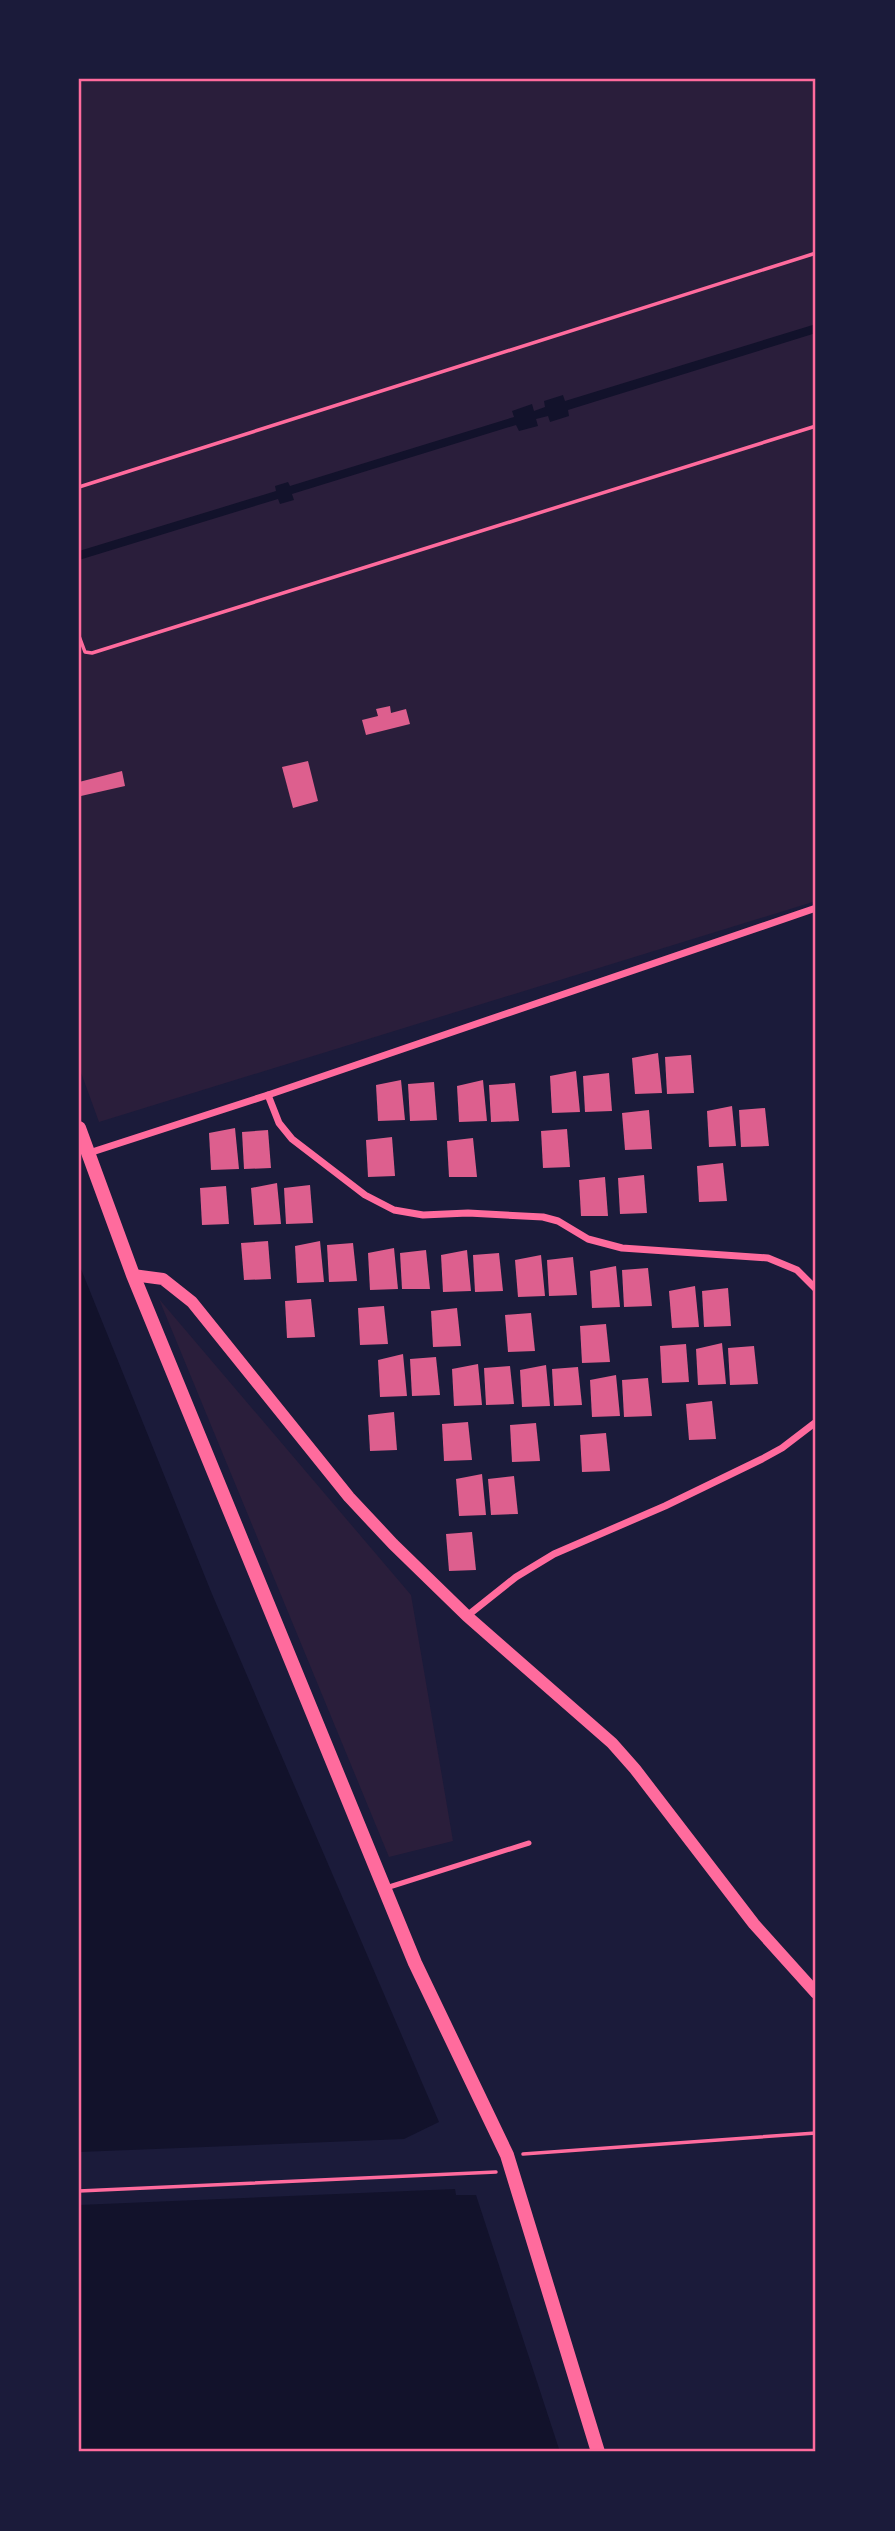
<svg xmlns="http://www.w3.org/2000/svg" width="895" height="2531" viewBox="0 0 895 2531" font-family="Jost,sans-serif">
<rect width="100%" height="100%" fill="#1b1b3a"/>
<!-- green -->
<g fill="#2a1e3b">
<polygon points="79,79 816,79 816,901 99,1122 79,1067"/>
<polygon points="159,1299 411,1595 453,1841 389,1857"/>
</g>
<!-- water -->
<g fill="#12122b">
<polygon points="816,324 816,333 568,410 569,416 550,422 548,416 536,419 538,426 519,431 516,425 292,494 294,500 280,504 278,499 79,560 79,551 276,491 275,486 288,482 290,486 514,417 512,411 532,404 534,411 545,407 544,401 563,395 565,401"/>
<polygon points="79,1264 212,1594 439,2122 404,2139 79,2152"/>
<polygon points="455,2189 456,2195 476,2195 560,2452 79,2452 79,2205"/>
</g>
<!-- building -->
<g fill="#dd5f8e">
<polygon points="390,706 391,713 406,709 410,724 366,735 362,720 378,716 376,709"/>
<polygon points="308,761 318,801 293,808 282,767"/>
<polygon points="122,771 125,786 81,796 79,782"/>
<polygon points="658,1053 662,1093 635,1094 632,1058"/>
<polygon points="691,1055 694,1093 667,1094 665,1057"/>
<polygon points="576,1071 580,1112 552,1113 550,1076"/>
<polygon points="609,1073 612,1111 585,1112 583,1076"/>
<polygon points="401,1080 405,1120 378,1121 376,1085"/>
<polygon points="483,1080 487,1121 459,1122 457,1086"/>
<polygon points="434,1082 437,1120 410,1121 408,1084"/>
<polygon points="515,1083 519,1121 491,1122 489,1085"/>
<polygon points="732,1106 736,1146 709,1147 707,1111"/>
<polygon points="765,1108 769,1146 741,1147 739,1110"/>
<polygon points="649,1110 652,1149 625,1150 622,1113"/>
<polygon points="235,1128 239,1169 211,1170 209,1133"/>
<polygon points="567,1129 570,1167 543,1168 541,1131"/>
<polygon points="268,1130 271,1168 244,1169 242,1132"/>
<polygon points="392,1137 395,1176 368,1177 366,1140"/>
<polygon points="473,1138 477,1177 449,1177 447,1141"/>
<polygon points="723,1163 727,1201 699,1202 697,1166"/>
<polygon points="644,1175 647,1213 620,1214 618,1178"/>
<polygon points="605,1177 608,1216 581,1216 579,1180"/>
<polygon points="277,1183 281,1224 254,1225 251,1188"/>
<polygon points="310,1185 313,1223 286,1224 284,1188"/>
<polygon points="226,1186 229,1224 202,1225 200,1188"/>
<polygon points="268,1241 271,1279 244,1280 241,1243"/>
<polygon points="320,1241 324,1282 297,1283 295,1246"/>
<polygon points="353,1243 357,1281 329,1282 327,1245"/>
<polygon points="394,1248 398,1289 370,1290 368,1253"/>
<polygon points="426,1250 430,1289 402,1289 400,1253"/>
<polygon points="467,1250 471,1291 443,1292 441,1255"/>
<polygon points="499,1253 503,1291 475,1292 473,1255"/>
<polygon points="541,1255 545,1296 518,1297 515,1260"/>
<polygon points="573,1257 577,1295 549,1296 547,1260"/>
<polygon points="616,1266 620,1307 592,1308 590,1271"/>
<polygon points="648,1268 652,1306 624,1307 622,1270"/>
<polygon points="695,1286 699,1327 672,1328 669,1291"/>
<polygon points="728,1288 731,1326 704,1327 702,1291"/>
<polygon points="311,1299 315,1337 287,1338 285,1301"/>
<polygon points="384,1306 388,1344 360,1345 358,1308"/>
<polygon points="457,1308 461,1346 433,1347 431,1311"/>
<polygon points="531,1313 535,1351 508,1352 505,1315"/>
<polygon points="606,1324 610,1362 582,1363 580,1326"/>
<polygon points="722,1343 726,1384 698,1385 696,1349"/>
<polygon points="686,1344 689,1382 662,1383 660,1346"/>
<polygon points="754,1346 758,1384 730,1385 728,1348"/>
<polygon points="403,1354 407,1396 380,1397 378,1360"/>
<polygon points="436,1357 440,1395 412,1396 410,1359"/>
<polygon points="478,1364 482,1405 454,1406 452,1369"/>
<polygon points="546,1365 550,1406 522,1407 520,1370"/>
<polygon points="510,1366 514,1404 486,1405 484,1368"/>
<polygon points="578,1367 582,1405 554,1406 552,1369"/>
<polygon points="616,1375 620,1416 592,1417 590,1380"/>
<polygon points="648,1378 652,1416 624,1417 622,1380"/>
<polygon points="712,1401 716,1439 689,1440 686,1404"/>
<polygon points="394,1412 397,1450 370,1451 368,1415"/>
<polygon points="468,1422 472,1460 444,1461 442,1424"/>
<polygon points="536,1423 540,1461 512,1462 510,1425"/>
<polygon points="606,1433 610,1471 582,1472 580,1435"/>
<polygon points="482,1474 486,1515 459,1516 456,1479"/>
<polygon points="514,1476 518,1514 491,1515 488,1479"/>
<polygon points="472,1532 476,1570 449,1571 446,1534"/>
</g>
<g fill="none" stroke-linecap="round" stroke-linejoin="round">
<!-- path -->
<g stroke="#ff6b9d" stroke-width="3.5">
<polyline points="79,487 816,253"/>
<polyline points="79,636 85,652 92,653 816,426"/>
<polyline points="523,2154 816,2133"/>
<polyline points="79,2191 496,2172"/>
</g>
<!-- service -->
<polyline stroke="#ff6b9d" stroke-width="5" points="386,1888 529,1843"/>
<!-- minor -->
<g stroke="#ff6b9d" stroke-width="7">
<polyline points="268,1095 279,1123 292,1139 365,1195 394,1210 423,1215 468,1213 543,1217 558,1221 588,1239 622,1248 768,1258 797,1270 816,1289"/>
<polyline points="89,1153 268,1095 816,908"/>
<polyline points="467,1616 516,1577 554,1554 665,1506 762,1459 782,1448 816,1422"/>
</g>
<!-- tertiary -->
<polyline stroke="#ff6b9d" stroke-width="12" points="133,1275 163,1279 192,1302 349,1497 393,1544 467,1616 612,1743 635,1769 754,1924 816,1993"/>
<!-- secondary -->
<polyline stroke="#ff6b9d" stroke-width="14" points="79,1128 133,1275 415,1963 507,2155 598,2452"/>
</g>
<!-- border -->
<rect width="895" height="2531" fill="none" stroke="#1b1b3a" stroke-width="161"/>
<rect x="80" y="80" width="734" height="2370" fill="none" stroke="#ff6b9d" stroke-width="2.5"/>
</svg>
